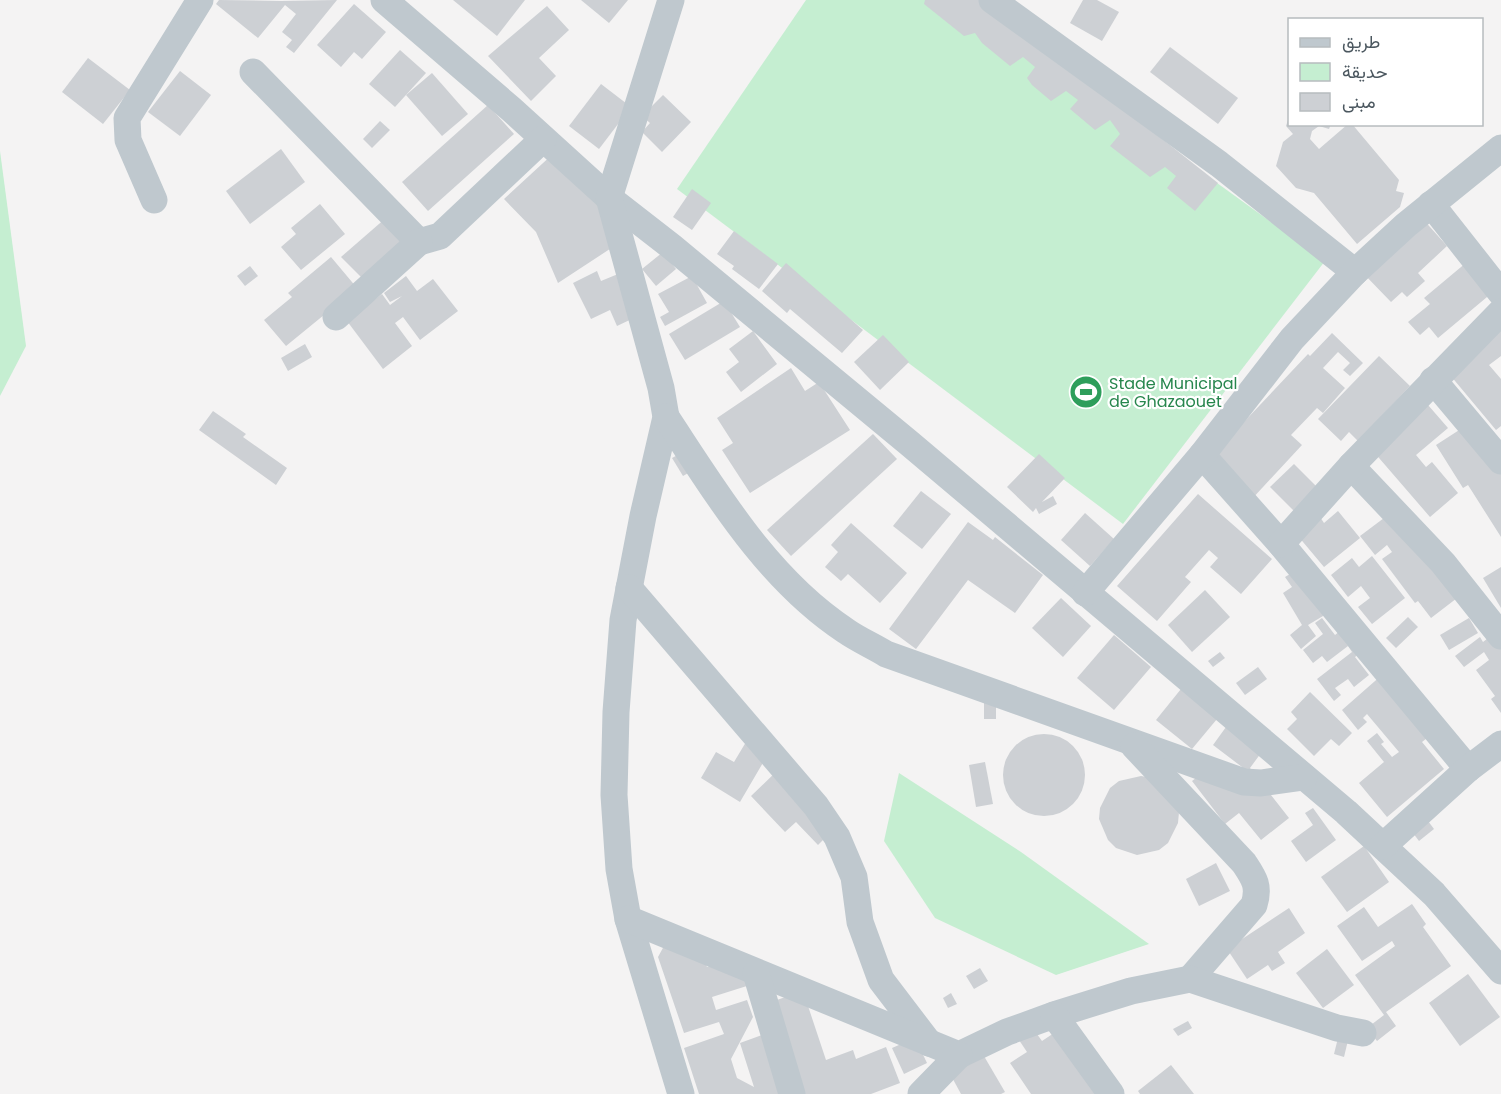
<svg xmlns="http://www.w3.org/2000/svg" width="1501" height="1094" viewBox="0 0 1501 1094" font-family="Poppins,Vazirmatn,sans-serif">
<rect width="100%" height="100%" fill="#f4f3f3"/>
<!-- green -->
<g fill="#c5eed1">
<polygon points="806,0 964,0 1325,261 1123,524 677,189"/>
<polygon points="0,151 26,346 0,396"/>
<polygon points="899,773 1021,852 1149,944 1056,975 935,918 884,841"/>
</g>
<!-- building -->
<g fill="#cdd0d4">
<polygon points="219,0 281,1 337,0 294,53 286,47 292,40 282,32 296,14 285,5 258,38 216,4"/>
<polygon points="453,0 525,0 497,36"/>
<polygon points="581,0 628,0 609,23"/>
<polygon points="925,0 986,0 1218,183 1195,211 1167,188 1176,176 1165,167 1150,177 1110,146 1120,134 1110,120 1095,130 1070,109 1078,100 1066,91 1051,101 1032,85 1027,78 1035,67 1023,57 1010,66 982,43 975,33 964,36 924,4"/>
<polygon points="1083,0 1097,0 1119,12 1102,41 1070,23"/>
<polygon points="354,4 386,32 362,59 354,52 341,67 317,45"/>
<polygon points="547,6 569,30 539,58 556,76 531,101 488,56"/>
<polygon points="1170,47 1238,98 1218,124 1150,72"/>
<polygon points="400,50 426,73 395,107 369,84"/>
<polygon points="88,58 130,90 103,124 62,92"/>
<polygon points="180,71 211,95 180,136 148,112"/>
<polygon points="432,73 468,114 442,136 406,95"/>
<polygon points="601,84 631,107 599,149 569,126"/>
<polygon points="663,95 691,122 662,152 642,132 650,123 642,116"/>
<polygon points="488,105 514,134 428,211 402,182"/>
<polygon points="1289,117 1290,124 1331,124 1329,129 1319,126 1312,131 1310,139 1319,149 1348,124 1352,124 1399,180 1396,191 1404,193 1400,207 1357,244 1314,193 1296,188 1276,166 1283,142 1293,134 1286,126"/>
<polygon points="380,121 390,130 372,148 363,139"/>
<polygon points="281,149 305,182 250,224 226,191"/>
<polygon points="555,152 595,187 619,243 558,283 536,232 504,199"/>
<polygon points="692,189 711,203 692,230 673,217"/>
<polygon points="320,204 345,234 301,270 281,247 296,234 291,228"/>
<polygon points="387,217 406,240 362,278 341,257"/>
<polygon points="1421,217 1447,246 1418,273 1425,281 1407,297 1402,292 1391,302 1362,272"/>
<polygon points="734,231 778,264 759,289 732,269 734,266 717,254"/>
<polygon points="663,252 676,269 656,286 642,269"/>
<polygon points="331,257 357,288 286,346 264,320 292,297 288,293"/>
<polygon points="1467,262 1493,292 1438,338 1429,327 1420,335 1408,322 1430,304 1424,298"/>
<polygon points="786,263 863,330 842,353 790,309 787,313 762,291"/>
<polygon points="250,266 258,276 245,286 237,276"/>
<polygon points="597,271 601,281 618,274 638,316 617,326 610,310 591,319 573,283"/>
<polygon points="406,276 417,291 433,279 458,311 420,340 403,317 395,323 412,346 383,369 347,321 382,294 390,305 402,296 390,302 384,293"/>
<polygon points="692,276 707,303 665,326 660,317 669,312 658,294"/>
<polygon points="724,301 740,327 685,360 669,334"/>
<polygon points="1501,312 1501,356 1489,365 1501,379 1501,426 1496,430 1445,369"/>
<polygon points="753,331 777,364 741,392 726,372 739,362 729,349"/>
<polygon points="1332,333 1363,363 1350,376 1343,370 1350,363 1338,352 1323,368 1345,388 1323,413 1317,408 1291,435 1302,445 1251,500 1208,460 1308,354 1310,356"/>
<polygon points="883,335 909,362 880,390 854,362"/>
<polygon points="305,344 312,357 288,371 281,358"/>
<polygon points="1379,356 1410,386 1358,441 1349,432 1341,441 1318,419"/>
<polygon points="791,368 805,391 819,382 850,430 750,493 722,450 733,443 717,418"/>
<polygon points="1428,405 1448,428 1416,455 1426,467 1432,462 1458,493 1430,517 1373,451"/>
<polygon points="213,411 246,434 243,437 287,468 276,485 199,430"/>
<polygon points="1467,425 1501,458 1501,537 1468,485 1463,488 1436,445"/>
<polygon points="873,434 897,459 791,556 767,530"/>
<polygon points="687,450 697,468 683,476 672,458"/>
<polygon points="1039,454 1065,478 1042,502 1053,496 1057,504 1039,514 1036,508 1033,512 1007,487"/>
<polygon points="1294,464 1319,489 1295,512 1270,487"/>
<polygon points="921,491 951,514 922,549 893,526"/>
<polygon points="1198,494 1272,559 1241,594 1210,567 1218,558 1209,550 1185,577 1191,582 1157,621 1117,586"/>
<polygon points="1396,509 1461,595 1431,618 1418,601 1415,603 1382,559 1392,552 1387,545 1375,555 1360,536"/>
<polygon points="1338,511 1360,538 1324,567 1298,536 1320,517 1324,523"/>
<polygon points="1085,513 1114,539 1090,566 1061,540"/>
<polygon points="968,522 993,540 995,537 1043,575 1015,613 968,580 916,649 889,629"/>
<polygon points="851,523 907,573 880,603 848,574 841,581 825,567 838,552 831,545"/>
<polygon points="1372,556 1405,598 1372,624 1358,607 1370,598 1361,586 1348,597 1331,575 1352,558 1359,567"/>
<polygon points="1501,567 1501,608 1483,578"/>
<polygon points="1300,568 1328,613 1308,625 1316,636 1301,649 1290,635 1302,625 1283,593 1292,587 1285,577"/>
<polygon points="1205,590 1230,617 1192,652 1168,625"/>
<polygon points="1061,598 1091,626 1063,657 1032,628"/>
<polygon points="1408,617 1418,627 1396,648 1386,638"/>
<polygon points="1322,618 1335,635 1346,626 1364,650 1355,657 1369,675 1354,687 1348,679 1335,688 1341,695 1334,701 1317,679 1352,652 1348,646 1327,662 1322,656 1313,663 1303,650 1323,634 1315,623"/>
<polygon points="1469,618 1478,633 1449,650 1440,635"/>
<polygon points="1496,632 1501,638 1501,713 1491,699 1495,696 1476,670 1489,660 1484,652 1464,667 1455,656 1480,637 1483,642"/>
<polygon points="1114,635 1151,667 1114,710 1077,678"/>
<polygon points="1220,652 1225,658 1213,667 1208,661"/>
<polygon points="1258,667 1267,679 1245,695 1236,683"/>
<polygon points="1383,674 1432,734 1422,742 1444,769 1387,817 1359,783 1384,762 1367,741 1377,733 1384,742 1381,744 1392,757 1399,752 1367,714 1363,718 1367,722 1358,730 1342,710"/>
<polygon points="1181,689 1217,719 1192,749 1156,720"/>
<polygon points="1310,692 1352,733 1339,746 1331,739 1314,756 1287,729 1297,719 1291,712"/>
<rect x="984" y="698" width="12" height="21"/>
<polygon points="1226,727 1261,753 1250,768 1289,818 1261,840 1239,813 1225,824 1192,781 1209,768 1242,767 1213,745"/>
<circle cx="1044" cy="775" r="41"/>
<polygon points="749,737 771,749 740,802 701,778 716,752 734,762"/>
<polygon points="985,762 993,804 976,807 969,765"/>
<polygon points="780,768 836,827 818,845 796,822 785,832 751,796"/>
<polygon points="1141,776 1152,778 1179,812 1178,823 1168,843 1159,850 1137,855 1116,848 1108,840 1099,819 1100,808 1110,788 1119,781"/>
<polygon points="1313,808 1336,840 1306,862 1291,841 1313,825 1305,813"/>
<polygon points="1425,817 1434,829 1419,841 1410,829"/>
<polygon points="1364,846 1389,882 1347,912 1321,877"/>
<polygon points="1216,863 1230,891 1199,906 1186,879"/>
<polygon points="1412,904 1426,924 1423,927 1451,966 1386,1012 1396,1026 1377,1041 1367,1028 1384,1015 1355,975 1395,946 1392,941 1362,961 1337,926 1364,907 1378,927"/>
<polygon points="1289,908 1305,933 1278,952 1285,963 1272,971 1268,965 1247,979 1227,949"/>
<polygon points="664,946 701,951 707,967 724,961 750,985 712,997 716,1010 747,1000 753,1017 731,1059 737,1078 754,1087 740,1043 762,1035 781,1094 699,1094 684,1048 724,1034 719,1022 684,1033 658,957"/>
<polygon points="1327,949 1354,985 1323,1008 1296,973"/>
<polygon points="980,968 988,981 974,989 966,976"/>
<polygon points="1468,974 1500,1017 1460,1046 1429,1003"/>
<polygon points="803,991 826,1060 853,1050 856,1059 886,1047 900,1083 871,1094 805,1094 771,1002"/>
<polygon points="951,993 957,1004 948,1008 943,998"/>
<polygon points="1188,1021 1192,1028 1178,1036 1173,1029"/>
<polygon points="1034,1030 1042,1041 1057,1031 1100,1094 1031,1094 1010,1063 1027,1052 1019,1040"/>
<polygon points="1340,1030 1350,1032 1344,1057 1334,1054"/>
<polygon points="915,1038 927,1063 904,1074 892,1048"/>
<polygon points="981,1051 1005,1092 1001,1094 961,1094 948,1070"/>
<polygon points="1171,1065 1194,1094 1140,1094 1138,1091"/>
</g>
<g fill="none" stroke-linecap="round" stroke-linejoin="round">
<!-- minor -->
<g stroke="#bfc8ce" stroke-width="27">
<polyline points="384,0 511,109 609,198 672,247 909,443 1346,812 1434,894 1501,971"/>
<polyline points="671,0 609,198 661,388 666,417 643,516 623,620 616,712 614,795 619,869 628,919 681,1094"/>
<polyline points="992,0 1219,164 1355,272"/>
<polyline points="253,72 419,242 440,236 543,139"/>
<polyline points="154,200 128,140 127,118 200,0"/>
<polyline points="1431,204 1501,293"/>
<polyline points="336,317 419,242"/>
<polyline points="1433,380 1501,461"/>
<path d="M666 417C717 494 767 579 846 631 859 640 873 646 886 654L1244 782 1261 783 1304 777"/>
<polyline points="1202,455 1281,544 1468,769"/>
<polyline points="1351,466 1443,563 1501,636"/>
<polyline points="1281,544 1351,466 1501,312"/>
<polyline points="629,588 816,806 837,837 854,877 860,922 881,980 929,1043"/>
<polyline points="1085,593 1202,455 1292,339 1355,272 1406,225 1501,148"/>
<path d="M1134 746 1244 863C1254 878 1260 886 1254 905L1190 979"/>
<polyline points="1383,846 1468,769 1501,744"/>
<polyline points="628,919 959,1055 1007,1032 1054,1015 1131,991 1190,979 1337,1028 1363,1033"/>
<polyline points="756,973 792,1094"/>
<polyline points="1054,1015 1111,1094"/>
<polyline points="921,1094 959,1055"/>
</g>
</g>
<!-- icons -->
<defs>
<symbol id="stadium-disc" viewBox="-11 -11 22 22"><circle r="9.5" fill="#2e9e5b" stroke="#fff"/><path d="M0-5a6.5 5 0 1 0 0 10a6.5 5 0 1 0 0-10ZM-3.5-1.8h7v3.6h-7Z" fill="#fff"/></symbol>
</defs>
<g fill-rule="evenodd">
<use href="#stadium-disc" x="1067" y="373" width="38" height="38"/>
</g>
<g text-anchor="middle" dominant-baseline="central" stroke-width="4.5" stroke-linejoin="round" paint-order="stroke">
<!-- leisure labels -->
<g font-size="16" fill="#27864d" stroke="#fff" text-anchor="start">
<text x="1109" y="383">Stade Municipal<tspan x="1109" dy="18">de Ghazaouet</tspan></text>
</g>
</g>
<!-- legend -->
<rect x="1288" y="18" width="195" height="108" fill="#ffffff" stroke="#b7bcbf" stroke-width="1.5"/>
<rect x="1300" y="38" width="30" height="9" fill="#bfc8ce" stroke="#b7bcbf" stroke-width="1.5"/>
<text x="1342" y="48" font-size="18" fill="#4b575f">طريق</text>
<rect x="1300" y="63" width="30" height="18" fill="#c5eed1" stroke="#b7bcbf" stroke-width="1.5"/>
<text x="1342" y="78" font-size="18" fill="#4b575f">حديقة</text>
<rect x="1300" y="93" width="30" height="18" fill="#cdd0d4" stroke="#b7bcbf" stroke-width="1.5"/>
<text x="1342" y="108" font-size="18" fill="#4b575f">مبنى</text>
</svg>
